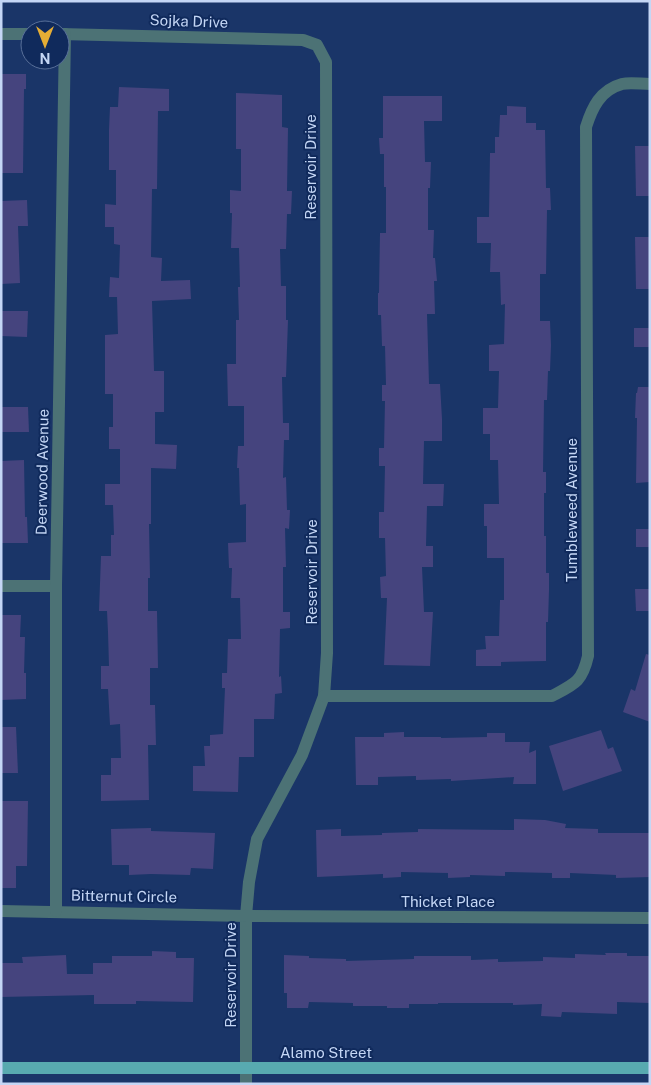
<svg xmlns="http://www.w3.org/2000/svg" width="651" height="1085" viewBox="0 0 651 1085" font-family="'Public Sans',sans-serif">
<rect width="100%" height="100%" fill="#1a3568"/>
<!-- building -->
<g fill="#45447e">
<polygon points="1,74 26,74 26,89 24,89 23,173 1,173"/>
<polygon points="119,87 169,89 169,111 158,111 157,189 152,189 151,257 162,258 161,281 190,280 191,299 152,301 154,371 164,371 164,412 155,412 155,444 177,445 176,469 151,468 151,524 149,524 150,578 148,578 148,611 157,611 158,668 150,668 150,705 155,705 156,745 148,745 149,800 101,801 101,775 111,775 111,758 121,758 120,724 110,725 108,689 101,689 101,666 109,666 108,632 107,611 99,611 101,556 111,556 111,535 114,535 113,505 105,505 105,484 120,484 120,449 109,449 109,427 113,427 113,394 105,394 105,335 118,334 117,297 109,297 110,277 119,278 120,245 114,244 114,227 105,227 105,204 116,205 116,170 109,170 109,130 110,107 118,107"/>
<polygon points="236,93 282,95 282,127 288,128 287,191 292,191 291,214 287,214 286,249 280,249 281,286 286,286 286,320 288,320 286,377 282,377 283,423 289,423 289,440 284,440 283,478 286,477 287,510 290,510 289,529 285,528 286,567 283,567 283,612 290,612 290,628 280,629 279,677 281,676 282,693 275,694 274,719 254,719 254,757 239,757 238,792 193,791 193,766 205,766 204,746 210,746 210,735 223,734 225,688 222,688 222,673 227,673 228,639 241,639 240,598 231,598 232,568 229,568 228,543 246,542 246,504 240,505 239,468 237,468 238,446 244,446 244,406 228,406 227,364 236,364 236,320 239,320 238,287 240,287 239,248 231,248 232,213 230,213 230,190 241,191 241,149 236,149"/>
<polygon points="383,96 442,96 442,121 424,121 425,162 431,162 430,188 428,188 428,230 434,230 433,258 435,258 437,281 434,281 435,314 427,314 429,384 440,384 442,419 442,441 424,441 423,484 444,484 443,506 427,506 426,546 433,546 433,567 422,567 424,612 433,612 430,666 384,665 387,598 381,598 380,577 386,576 385,538 379,538 379,512 384,512 385,466 379,466 379,448 384,448 385,401 382,401 382,385 386,385 385,346 382,346 381,315 378,315 378,293 379,293 380,233 386,233 386,187 384,187 384,154 380,154 379,138 383,138"/>
<polygon points="507,106 526,107 526,123 536,123 536,130 545,130 546,188 550,188 551,210 547,210 546,274 540,274 540,321 550,321 551,345 550,371 548,371 547,400 544,400 543,472 546,472 546,493 544,493 544,536 546,536 546,573 549,573 549,590 548,622 546,622 546,661 501,662 501,666 476,666 476,650 486,649 485,636 499,636 500,600 504,600 504,558 487,558 487,526 484,526 484,504 499,504 498,460 490,460 490,434 483,434 483,408 498,408 499,371 489,371 489,345 504,344 505,304 501,305 500,272 490,272 491,243 477,243 477,217 489,217 490,153 495,153 495,137 499,137 500,115 507,115"/>
<polygon points="635,146 650,146 650,196 636,196"/>
<polygon points="27,200 28,226 18,226 20,283 1,284 1,201"/>
<polygon points="635,237 650,237 650,289 636,289"/>
<polygon points="1,311 28,311 27,337 1,336"/>
<rect x="634" y="328" width="16" height="19"/>
<polygon points="638,387 650,387 650,482 636,483 637,418 635,418 636,393 637,393"/>
<polygon points="1,407 28,407 29,432 1,432"/>
<polygon points="24,460 25,517 27,517 28,543 1,543 1,461"/>
<rect x="636" y="529" width="14" height="18"/>
<polygon points="635,589 650,589 650,611 636,611"/>
<polygon points="1,615 21,615 20,637 25,637 24,673 26,673 26,699 1,700"/>
<polygon points="646,654 650,655 650,722 623,712 631,689 635,691"/>
<polygon points="1,727 16,727 18,773 1,773"/>
<polygon points="601,730 608,749 613,747 622,771 563,791 549,746"/>
<polygon points="404,732 404,737 441,737 441,738 487,737 487,733 505,733 505,742 530,742 529,753 536,750 536,784 513,784 514,777 451,781 451,779 416,780 416,776 378,777 378,785 356,785 355,737 384,737 384,733"/>
<polygon points="1,801 28,801 27,866 16,866 16,888 1,888"/>
<polygon points="514,819 545,820 566,824 565,828 598,829 598,833 650,833 650,877 616,878 616,875 570,873 570,878 552,878 552,873 505,872 505,876 470,875 470,877 448,878 448,873 401,872 401,877 383,878 383,874 317,877 316,830 341,829 341,836 382,835 382,833 418,832 418,829 514,830"/>
<polygon points="151,828 151,831 215,833 213,869 191,868 190,875 151,874 129,875 129,865 112,865 111,829"/>
<polygon points="152,951 176,952 176,958 194,958 193,1002 136,1001 136,1004 94,1004 94,995 1,997 1,963 23,963 22,957 66,955 67,974 93,974 93,963 112,963 112,956 152,956"/>
<polygon points="605,953 627,953 627,956 650,956 650,1003 617,1002 617,1014 562,1012 561,1017 541,1016 542,1004 513,1005 513,1003 438,1003 438,1004 409,1004 409,1008 387,1008 387,1006 353,1006 353,1003 309,1002 308,1008 287,1008 287,993 284,993 284,955 309,956 309,958 346,959 346,961 414,959 414,956 471,956 471,960 498,959 498,962 543,961 543,957 575,958 575,954 606,955"/>
</g>
<g fill="none" stroke-linecap="round" stroke-linejoin="round">
<!-- minor -->
<g stroke="#4c7275" stroke-width="12">
<polyline points="1,34 30,34"/>
<polyline points="60,34 303,40 317,45 326,62 327,653 324,696 302,755 257,839 249,882 246,916 246,1084"/>
<polyline points="1,586 56,586"/>
<path d="M324 696H552C575 684 582 682 588 656L586 127C592 108 600 90 622 84 630 82 641 84 650 84"/>
<polyline points="1,911 246,916 650,918"/>
<polyline points="56,911 56,586 65,34"/>
</g>
<!-- major -->
<polyline stroke="#58aab0" stroke-width="12" points="1,1068 650,1068"/>
</g>
<g text-anchor="middle" dominant-baseline="central" stroke-width="4" stroke-linejoin="round" paint-order="stroke">
<!-- street labels -->
<g font-size="15" fill="#c4d6f5" stroke="#102a5c">
<text transform="translate(189 21) rotate(2)">Sojka Drive</text>
<text transform="translate(310 167) rotate(-90)">Reservoir Drive</text>
<text transform="translate(42 472) rotate(-89)">Deerwood Avenue</text>
<text transform="translate(571 510) rotate(-90)">Tumbleweed Avenue</text>
<text transform="translate(311 572) rotate(-90)">Reservoir Drive</text>
<text transform="translate(124 896) rotate(1)">Bitternut Circle</text>
<text x="448" y="901">Thicket Place</text>
<text transform="translate(230 975) rotate(-90)">Reservoir Drive</text>
<text x="326" y="1052">Alamo Street</text>
</g>
</g>
<!-- border -->
<rect width="651" height="1085" fill="none" stroke="#c4d6f5" stroke-width="5"/>
<!-- north arrow -->
<g transform="translate(45 45) rotate(180)"><circle r="24" fill="#102a5c" stroke="#586f99"/>
<path d="M0-4L9 19L0 12L-9 19Z" fill="#e5ad35"/>
<text y="-8" font-size="14" font-weight="bold" text-anchor="middle" fill="#c4d6f5">N</text>
</g>
</svg>
